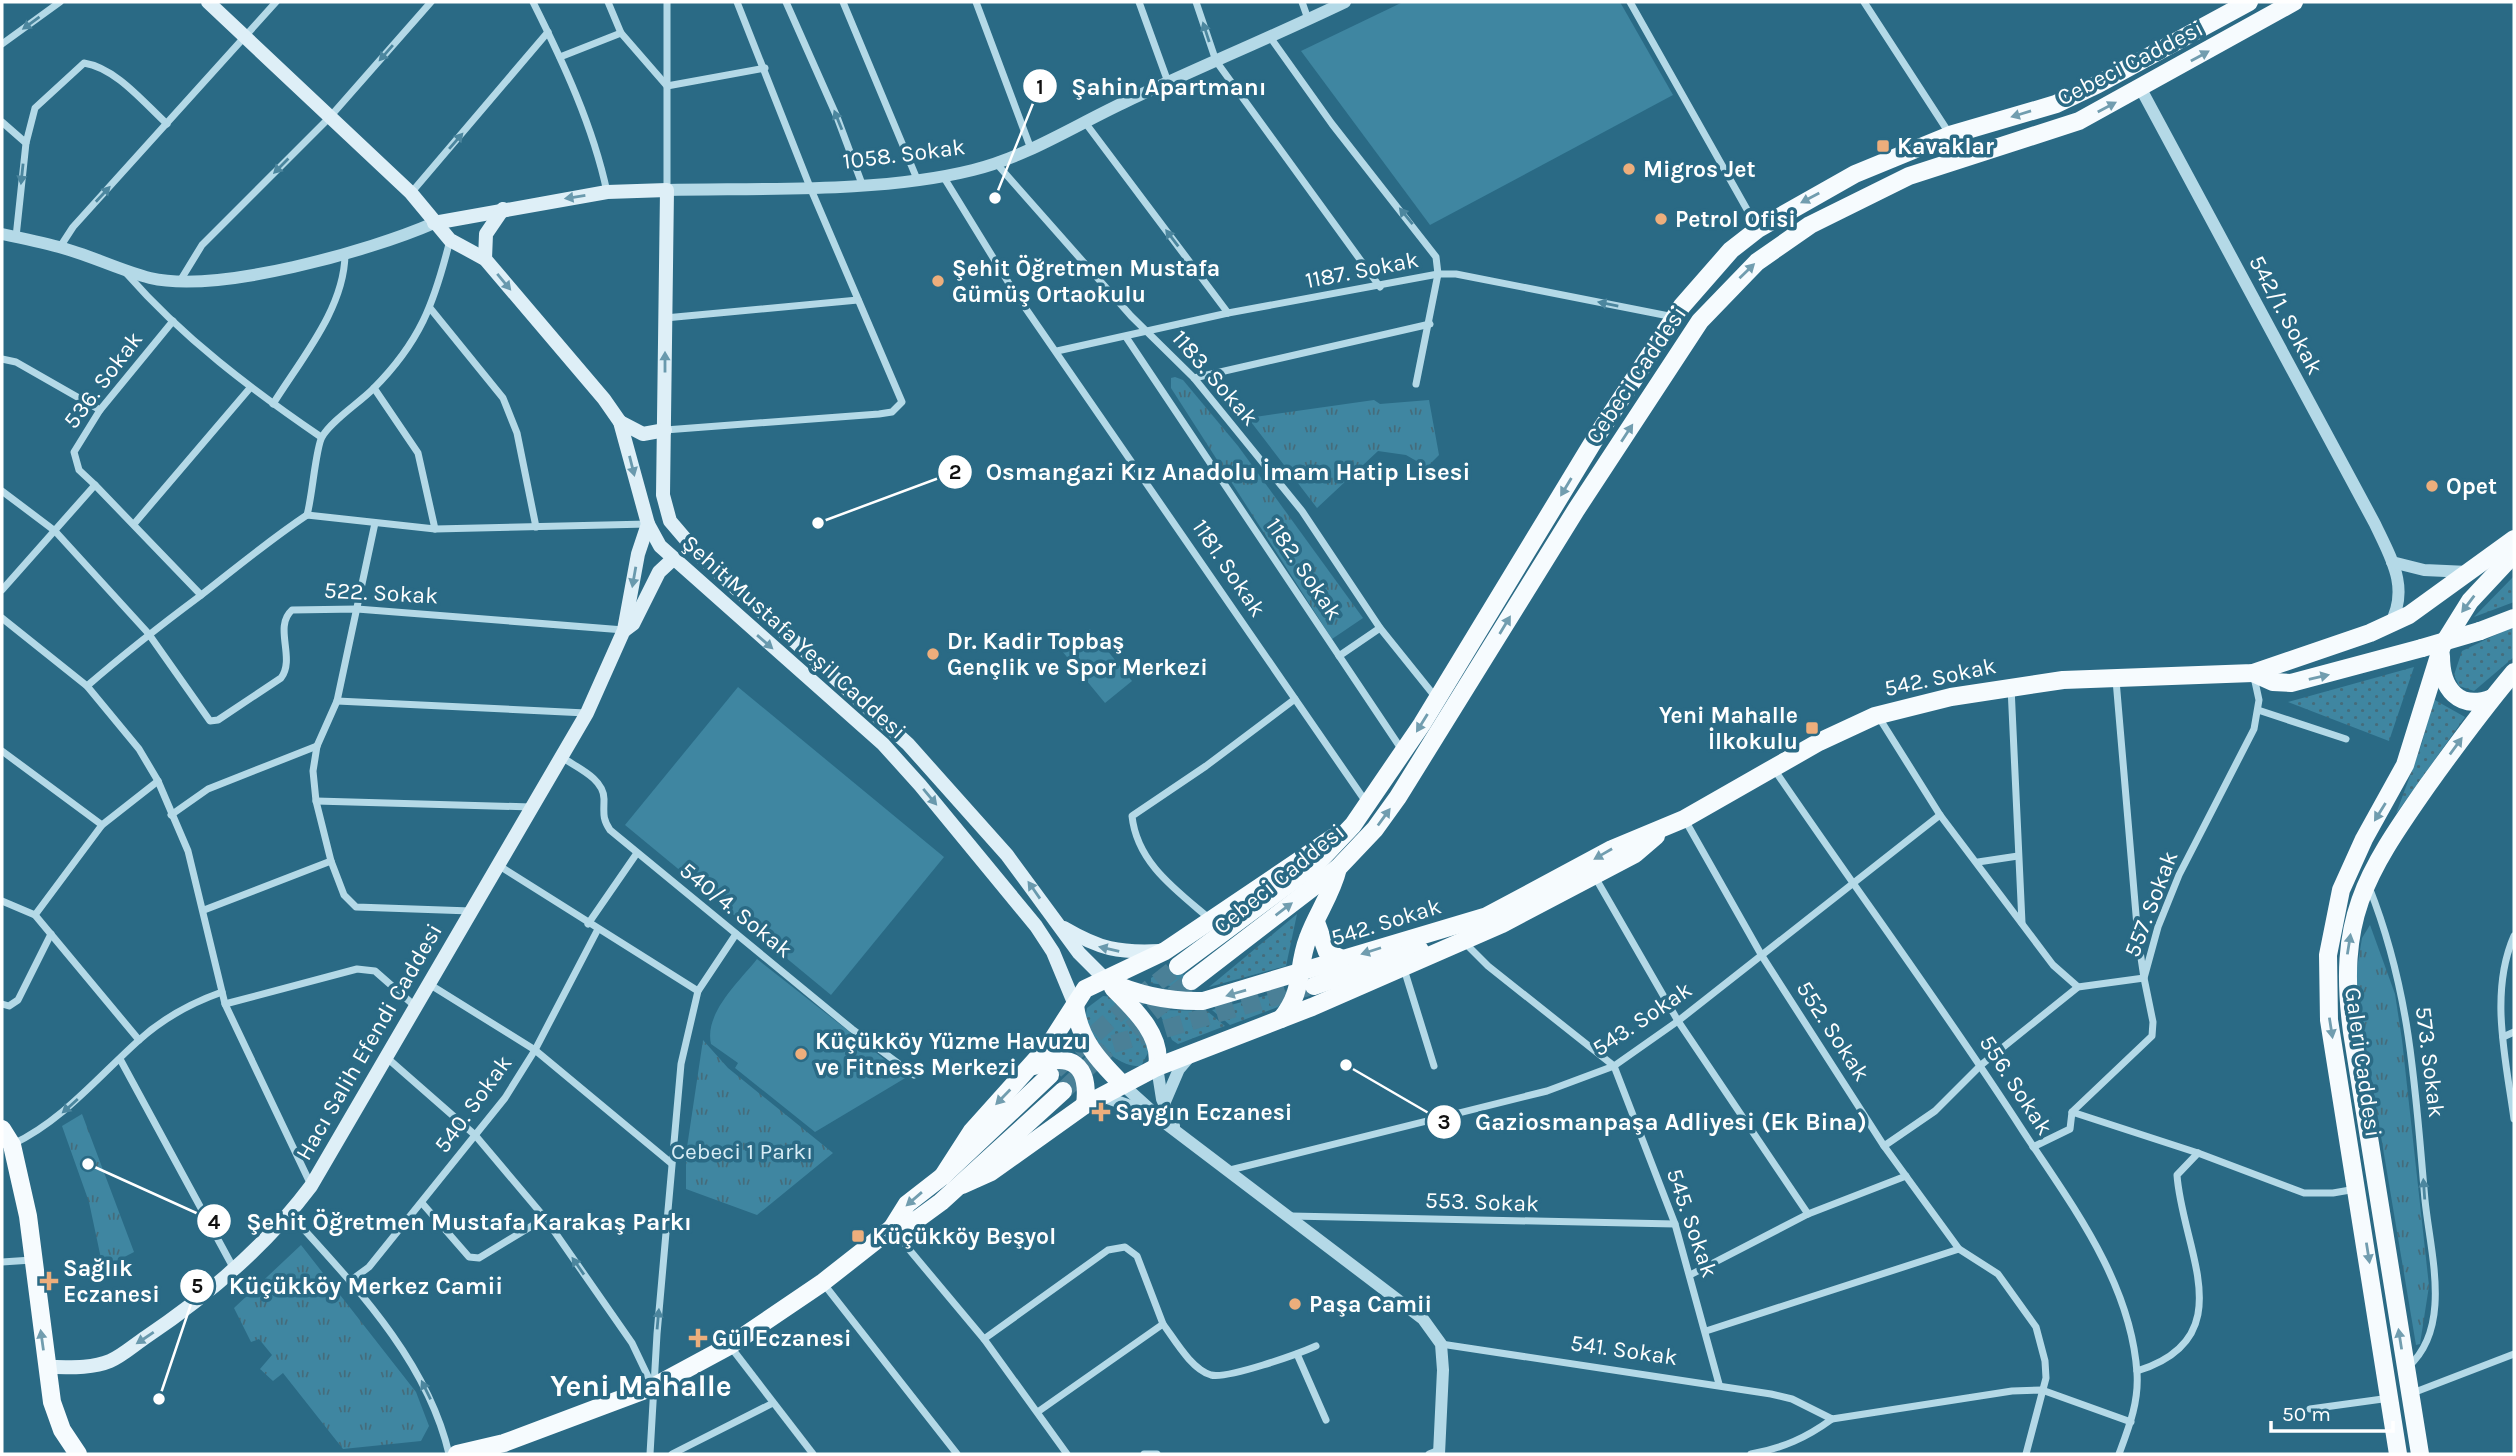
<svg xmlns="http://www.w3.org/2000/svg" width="2516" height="1456" viewBox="0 0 2516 1456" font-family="Karla,sans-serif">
<defs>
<pattern id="grass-dots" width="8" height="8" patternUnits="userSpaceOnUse" patternTransform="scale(1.75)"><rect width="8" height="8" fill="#3f86a1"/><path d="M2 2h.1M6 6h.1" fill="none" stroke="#456c7b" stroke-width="1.8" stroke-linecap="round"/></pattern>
<pattern id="park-tufts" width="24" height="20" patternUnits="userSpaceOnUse" patternTransform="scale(1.75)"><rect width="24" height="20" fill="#3f86a1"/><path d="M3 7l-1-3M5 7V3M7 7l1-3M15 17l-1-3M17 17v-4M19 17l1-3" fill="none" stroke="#456c7b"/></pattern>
</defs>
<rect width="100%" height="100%" fill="#2a6a85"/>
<!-- grass -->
<g fill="url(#grass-dots)">
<polygon points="2514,576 2514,602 2474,617"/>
<polygon points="2514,626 2514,657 2474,691 2459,686 2454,675 2462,651"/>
<polygon points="2414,667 2389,741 2288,702"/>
<polygon points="2433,699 2465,717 2396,814 2422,743"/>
<polygon points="1297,914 1286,966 1209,987"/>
<polygon points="1174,963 1196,990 1151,983 1151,978"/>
<polygon points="1287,990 1287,995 1278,1007 1230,1025 1212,1010"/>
<path d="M1103 996 1114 997 1139 1025 1149 1051 1141 1066C1117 1069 1080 1033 1087 1008Z"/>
<polygon points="1161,1010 1207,1011 1225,1026 1178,1044 1172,1040 1159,1012"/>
</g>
<!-- park -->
<g fill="url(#park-tufts)">
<polygon points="1175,377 1183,380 1238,446 1363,618 1332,639 1171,388 1171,378"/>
<polygon points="1374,400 1380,404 1429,400 1439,455 1427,467 1406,455 1378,451 1317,508 1248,418"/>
<polygon points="2370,925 2395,994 2402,1040 2429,1286 2420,1344 2416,1345 2355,981 2362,938"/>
<polygon points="703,1040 728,1068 833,1153 757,1215 686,1189 686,1154"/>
<polygon points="82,1114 134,1252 103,1268 89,1202 62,1126"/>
<polygon points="301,1245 416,1392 429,1426 421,1441 343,1449 283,1373 273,1381 260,1369 272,1355 259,1339 251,1342 234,1308"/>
</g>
<!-- pitch -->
<g fill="#3f86a1">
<polygon points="1403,2 1620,2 1673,95 1430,225 1301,51"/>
<polygon points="1090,629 1132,681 1105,703 1062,651"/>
<polygon points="738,687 944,857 831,995 625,825"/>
<path d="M757 959 907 1077 815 1132 735 1068 738 1063 711 1044C704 1013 739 982 757 959Z"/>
</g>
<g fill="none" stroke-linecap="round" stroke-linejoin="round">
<!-- primary-tunnel -->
<g stroke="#4a8097" stroke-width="18" stroke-dasharray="18 9" stroke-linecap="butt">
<polyline points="1131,1029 1191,981"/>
<polyline points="1113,1044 1308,987"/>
<polyline points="1055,1070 1116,1015 1178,966"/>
<polyline points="1063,1091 1107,1049"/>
</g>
<!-- minor -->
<g stroke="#b4d9e7" stroke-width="7">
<path d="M533 2C563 62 593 126 607 192"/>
<polyline points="608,2 621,33 667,86 765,68"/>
<polyline points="667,2 667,190"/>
<polyline points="786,2 837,117 862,184"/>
<polyline points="843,2 917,179"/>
<polyline points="976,2 1031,149"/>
<polyline points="1139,2 1168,82"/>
<polyline points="1196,2 1216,61 1380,287"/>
<polyline points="1302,2 1308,19"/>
<polyline points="1630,2 1758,229"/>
<polyline points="1864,2 1949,133"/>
<polyline points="1270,37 1332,124 1436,257 1438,274 1416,384"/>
<polyline points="2,44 60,2"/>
<polyline points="560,57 621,33"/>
<polyline points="1084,121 1228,313"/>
<polyline points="2,122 26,143 16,237"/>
<path d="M26 143 35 108 84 63C116 68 144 103 167 124"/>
<polyline points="996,163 1131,316 1194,378 1302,511 1380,628 1437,699"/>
<polyline points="943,176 1013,290 1366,802"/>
<polyline points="411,193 548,32"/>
<polyline points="60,247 73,227 276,2"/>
<path d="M127 274C183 338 251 389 321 437"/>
<polyline points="180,281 202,245 329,118 431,2"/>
<polyline points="430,308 503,398 517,433 536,527"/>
<polyline points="665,318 858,300"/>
<polyline points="1126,337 1402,750"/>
<polyline points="1057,351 1228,313 1438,274 1456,274 1674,317"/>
<polyline points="2,359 16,362 100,410"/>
<polyline points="1194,378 1430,324"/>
<polyline points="374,388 418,453 435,529"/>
<path d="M273 404C301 359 344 309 345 255"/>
<polyline points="665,430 879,414 892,412 902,402 810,187 737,2"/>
<polyline points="95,485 201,595"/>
<path d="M2 491 55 531 148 633 210 721 218 720 281 678C296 658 273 627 292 610L357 609 624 630"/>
<polyline points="307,515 435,529 648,524"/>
<path d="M307 515C312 498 316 446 322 437 331 421 359 403 373 389 420 342 434 304 450 240"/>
<polyline points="375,523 337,701 317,746 313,771 316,801 331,861 344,895 356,907 471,911"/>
<polyline points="134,524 250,388"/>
<polyline points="2,590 95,485 79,470 74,452 100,410 173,321"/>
<polyline points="2,618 87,686 139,749 158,781 188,851 225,1004 311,1185"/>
<polyline points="1339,656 1380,628"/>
<path d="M87 686C124 654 161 625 200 596 236 568 268 541 307 515"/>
<polyline points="2011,687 2022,923"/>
<polyline points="337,701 586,713"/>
<polyline points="2258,710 2346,739"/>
<polyline points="1878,716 1940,815 2053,965 2078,987"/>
<polyline points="2,751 102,825"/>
<path d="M563 758C578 768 604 779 604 799 604 813 602 818 610 830L852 1029 914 1075"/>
<path d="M1774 769C1856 890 1944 1008 2023 1131 2071 1204 2131 1282 2137 1373 2139 1402 2129 1427 2119 1454"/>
<polyline points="316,801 531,807"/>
<polyline points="171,815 208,789 317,746"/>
<polyline points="1685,820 1762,956 1884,1146 1959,1249 1998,1274 2036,1327 2045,1361 2046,1378 2026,1454"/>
<polyline points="1978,862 2018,856"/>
<polyline points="498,865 698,991"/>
<polyline points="1595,877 1678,1021 1808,1214"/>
<path d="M2369 887C2411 993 2415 1088 2425 1200 2430 1252 2453 1327 2408 1367"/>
<polyline points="2,901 35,915 139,1040"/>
<polyline points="204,910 331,861"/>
<polyline points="35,915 102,825 158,781"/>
<path d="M1210 919C1176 890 1137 863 1132 816L1206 766 1295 699"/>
<polyline points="588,924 637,853"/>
<path d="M2514 936C2489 993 2506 1060 2514 1119"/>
<polyline points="1463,941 1488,966 1614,1066 1675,1224 1719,1384"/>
<polyline points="1404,969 1434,1066"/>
<polyline points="429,984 535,1050 671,1163"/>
<polyline points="2,1004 9,1006 18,1000 51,934"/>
<polyline points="225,1004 357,969 375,971 416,1007"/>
<polyline points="2503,1037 2514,1032"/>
<polyline points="386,1057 475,1135 545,1218 632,1343 652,1385"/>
<polyline points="120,1059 234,1269"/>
<polyline points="2072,1112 2198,1153 2304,1193 2333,1193 2356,1189"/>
<path d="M13 1144C62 1121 98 1077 138 1041 162 1019 191 1003 222 992"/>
<polyline points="1884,1146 1935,1111 1981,1065 2078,987 2144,978 2138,938 2116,680"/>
<polyline points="2033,1147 2070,1129 2072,1112 2152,1036 2153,1022 2144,978 2158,927 2179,875 2254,729 2259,700 2254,677"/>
<polyline points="1230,1170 1547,1091 1614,1066 1678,1021 1940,815"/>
<polyline points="422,1203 469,1257 479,1258 545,1218"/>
<path d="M290 1214C353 1284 427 1359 449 1454"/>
<polyline points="1291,1216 1675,1224"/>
<polyline points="892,1229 984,1339 1067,1454"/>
<polyline points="2,1262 32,1260"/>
<polyline points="1690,1275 1808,1214 1906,1176"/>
<polyline points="350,1281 369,1267 505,1098 535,1050 598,929"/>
<polyline points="823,1283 957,1454"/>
<polyline points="1706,1331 1959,1249"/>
<polyline points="984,1339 1108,1250 1125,1247 1137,1256 1163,1324"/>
<polyline points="1441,1344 1771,1394 1792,1399 1832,1419 2012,1391 2042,1390 2131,1422"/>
<polyline points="730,1346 813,1454"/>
<polyline points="1297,1354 1326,1420"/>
<path d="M2137 1371C2244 1338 2182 1249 2177 1175L2198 1153"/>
<polyline points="2410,1394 2514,1354"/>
<polyline points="2310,1409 2390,1398"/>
<path d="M1039 1411 1163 1324C1175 1340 1191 1369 1211 1375 1228 1379 1298 1354 1316 1346"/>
<polyline points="650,1454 657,1334 681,1064 698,991 736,934"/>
<polyline points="672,1454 773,1403"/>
<polyline points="1144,1454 1157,1454"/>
<polyline points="1429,1454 1439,1450"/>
<path d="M1751 1454C1783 1448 1806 1438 1832 1419"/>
</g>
<!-- tertiary -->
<g stroke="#b4d9e7" stroke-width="12">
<path d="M2141 89 2375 524C2391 558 2410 588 2390 624"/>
<path d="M667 190C762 188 881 193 973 170 1026 157 1074 126 1123 103 1197 68 1272 37 1345 2"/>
<path d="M2 234C21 238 40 242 59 247 90 255 119 270 150 278 218 294 370 251 434 223"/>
<polyline points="2392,562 2424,570 2468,572"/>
<polyline points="1157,1067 1162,1099 1174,1126"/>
<polyline points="1123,1085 1165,1123 1423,1319 1441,1344 1443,1370 1439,1454"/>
<polyline points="1102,1096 1147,1112"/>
<polyline points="1164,1104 1179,1069 1190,1056"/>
</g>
<!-- secondary -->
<g stroke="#deeff7" stroke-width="14">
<polyline points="208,2 411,193 450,240 485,259 604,399 620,422 648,524 660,546 883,744 920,785 1036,926 1053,952 1075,1005"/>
<polyline points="434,223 607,192 667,190 663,495 670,521 699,555 908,744 1007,855 1079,953 1107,981"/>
<polyline points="485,259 486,234 503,209"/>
<polyline points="620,422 643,434 665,430"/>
<polyline points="625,630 633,624 659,572 673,559"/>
<path d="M1064 928C1100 949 1118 953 1160 951"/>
<path d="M46 1367C66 1367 91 1369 110 1361 122 1356 134 1345 146 1337 207 1296 266 1246 311 1186L587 713 624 630 638 554 648 524"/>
</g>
<!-- primary -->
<g stroke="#f6fbfe" stroke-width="18">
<polyline points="2480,631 2514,618"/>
<path d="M2441 656C2441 689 2459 711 2492 698"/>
<polyline points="2253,673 2273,682 2291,683 2422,648"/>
<polyline points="1316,922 1327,952 1344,960"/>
<polyline points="1178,966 1317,863 1353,825 1422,724 1598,434 1682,306 1731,250 1758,229 1855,174 1950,135 2056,104 2098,84 2249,2"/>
<path d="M1107 981C1138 995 1169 1002 1203 1001L1487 916 1612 849 1684 819 1819 742 1875 716 1951 697 2063 680 2253 673 2370 633 2409 615 2514 539"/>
<polyline points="1191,981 1338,868 1375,829 1398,797 1576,510 1700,321 1757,262 1810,225 1909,176 2079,121 2294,2"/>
<polyline points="1314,986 1420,950"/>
<path d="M1113 988C1133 1008 1163 1035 1157 1067"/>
<path d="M1075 1005C1079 1040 1099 1061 1123 1085"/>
<path d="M1281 1019C1305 990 1296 969 1308 938 1317 913 1332 894 1338 868"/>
<path d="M1034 1066C1071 1051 1090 1065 1085 1105"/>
<polyline points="2,1129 12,1145 28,1216 52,1402 62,1430 78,1454"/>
<polyline points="943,1176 972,1131 1049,1045 1085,989 1165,951 1334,837"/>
<polyline points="962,1185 991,1172 1085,1105 1157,1067 1312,1007 1502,924 1635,854 1656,836"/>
<polyline points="892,1228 907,1204 943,1176 1050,1075"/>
<polyline points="457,1454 504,1443 653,1387 729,1346 822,1283 892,1228 915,1221 941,1202 1063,1091"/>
<polyline points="2398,1454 2329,1020 2328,955 2341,890 2364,839 2405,765 2442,646 2470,601 2514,554"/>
<path d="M2420 1454 2352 1032C2337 919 2364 876 2427 786 2455 747 2483 709 2514 672"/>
</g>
<!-- primary-bridge -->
<polyline stroke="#f6fbfe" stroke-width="18" points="2422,648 2480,631"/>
</g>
<!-- one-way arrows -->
<defs><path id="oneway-solid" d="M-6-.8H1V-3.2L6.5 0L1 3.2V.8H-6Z" transform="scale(1.75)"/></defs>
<g fill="#4c869e">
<use href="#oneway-solid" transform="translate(31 23) rotate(144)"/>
<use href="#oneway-solid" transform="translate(1206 32) rotate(-108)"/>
<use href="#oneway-solid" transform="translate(386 53) rotate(131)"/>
<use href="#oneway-solid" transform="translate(838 120) rotate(-112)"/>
<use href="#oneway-solid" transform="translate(456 141) rotate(-49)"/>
<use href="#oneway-solid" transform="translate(281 166) rotate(135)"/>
<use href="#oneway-solid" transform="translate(22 174) rotate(96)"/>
<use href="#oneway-solid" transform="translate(103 194) rotate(-47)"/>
<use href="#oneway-solid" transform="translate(1406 216) rotate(-129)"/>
<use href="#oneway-solid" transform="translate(1172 238) rotate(-127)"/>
<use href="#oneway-solid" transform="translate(1608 304) rotate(-169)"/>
<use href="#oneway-solid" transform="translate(70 1106) rotate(138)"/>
<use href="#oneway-solid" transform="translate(2424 1189) rotate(-94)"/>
<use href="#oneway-solid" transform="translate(578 1266) rotate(-125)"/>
<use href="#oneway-solid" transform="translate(658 1319) rotate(-85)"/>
<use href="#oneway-solid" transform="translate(426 1390) rotate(-116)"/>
</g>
<g fill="#719daf">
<use href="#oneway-solid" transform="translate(2200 56) rotate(-29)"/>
<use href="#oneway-solid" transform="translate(2107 107) rotate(-28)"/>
<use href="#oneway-solid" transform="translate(2021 114) rotate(163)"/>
<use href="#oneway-solid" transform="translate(1810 198) rotate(152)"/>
<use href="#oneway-solid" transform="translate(1747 271) rotate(-44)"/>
<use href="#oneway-solid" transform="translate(1627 433) rotate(-57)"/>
<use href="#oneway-solid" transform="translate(1566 487) rotate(121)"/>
<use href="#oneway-solid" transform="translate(2468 604) rotate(127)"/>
<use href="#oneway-solid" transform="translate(1505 625) rotate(-59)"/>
<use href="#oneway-solid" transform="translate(2319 677) rotate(-13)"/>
<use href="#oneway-solid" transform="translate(1422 723) rotate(122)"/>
<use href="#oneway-solid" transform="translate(2456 746) rotate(-54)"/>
<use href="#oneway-solid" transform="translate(2380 812) rotate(122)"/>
<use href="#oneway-solid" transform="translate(1384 817) rotate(-54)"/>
<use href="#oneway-solid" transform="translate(1603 854) rotate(150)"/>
<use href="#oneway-solid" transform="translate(1284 909) rotate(-37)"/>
<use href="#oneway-solid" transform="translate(2349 944) rotate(-81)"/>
<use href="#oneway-solid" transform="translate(1371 951) rotate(162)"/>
<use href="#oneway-solid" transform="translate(1236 993) rotate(164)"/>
<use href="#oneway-solid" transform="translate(2331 1028) rotate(81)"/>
<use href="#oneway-solid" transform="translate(1003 1097) rotate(134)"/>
<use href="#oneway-solid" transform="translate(914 1199) rotate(139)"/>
<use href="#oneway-solid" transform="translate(2368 1253) rotate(81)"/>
<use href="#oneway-solid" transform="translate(2400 1339) rotate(-99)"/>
<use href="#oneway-solid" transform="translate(42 1340) rotate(-98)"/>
</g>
<g fill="#6999ad">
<use href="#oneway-solid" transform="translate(575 197) rotate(171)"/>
<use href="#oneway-solid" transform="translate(504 282) rotate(50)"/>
<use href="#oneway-solid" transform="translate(665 362) rotate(-90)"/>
<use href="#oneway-solid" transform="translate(632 466) rotate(76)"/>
<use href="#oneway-solid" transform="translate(634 577) rotate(100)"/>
<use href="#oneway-solid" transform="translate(765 642) rotate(41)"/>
<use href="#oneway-solid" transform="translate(930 797) rotate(50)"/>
<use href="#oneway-solid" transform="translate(1034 890) rotate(-125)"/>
<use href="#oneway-solid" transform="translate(1109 949) rotate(-167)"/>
<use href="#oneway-solid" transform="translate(145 1338) rotate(146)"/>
</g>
<!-- markers -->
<g fill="#edae7c" stroke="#2a6a85" stroke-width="2.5">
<rect x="1876" y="139" width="14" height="14" rx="3.5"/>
<circle cx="1629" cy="169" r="7"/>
<circle cx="1661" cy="219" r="7"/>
<circle cx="938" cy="281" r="7"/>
<circle cx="2432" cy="486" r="7"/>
<circle cx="933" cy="654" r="7"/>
<rect x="1805" y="721" width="14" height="14" rx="3.5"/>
<circle cx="801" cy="1054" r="7"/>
<path d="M1097.5 1101.5h7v7h7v7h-7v7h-7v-7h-7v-7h7z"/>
<rect x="851" y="1229" width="14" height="14" rx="3.5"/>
<path d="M45.5 1270.5h7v7h7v7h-7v7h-7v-7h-7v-7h7z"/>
<circle cx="1295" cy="1304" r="7"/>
<path d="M694.5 1327.5h7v7h7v7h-7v7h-7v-7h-7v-7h7z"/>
</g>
<g text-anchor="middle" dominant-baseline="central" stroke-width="7" stroke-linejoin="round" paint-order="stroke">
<!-- street labels -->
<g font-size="23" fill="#fff" stroke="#2a6a85">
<text transform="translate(2130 63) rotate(-27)">Cebeci Caddesi</text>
<text transform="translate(904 154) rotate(-7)">1058. Sokak</text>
<text transform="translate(1362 270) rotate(-11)">1187. Sokak</text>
<text transform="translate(2286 315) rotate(62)">542/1. Sokak</text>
<text transform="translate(1636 375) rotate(-56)">Cebeci Caddesi</text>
<text transform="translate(1215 378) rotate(49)">1183. Sokak</text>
<text transform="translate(103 380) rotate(-53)">536. Sokak</text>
<text transform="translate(1229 568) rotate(56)">1181. Sokak</text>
<text transform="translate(1304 569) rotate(56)">1182. Sokak</text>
<text transform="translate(381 593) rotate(3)">522. Sokak</text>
<text transform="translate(794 637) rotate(42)">Şehit Mustafa Yeşil Caddesi</text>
<text transform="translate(1940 677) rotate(-12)">542. Sokak</text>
<text transform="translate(1279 879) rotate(-39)">Cebeci Caddesi</text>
<text transform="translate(2151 904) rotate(-69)">557. Sokak</text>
<text transform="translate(736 910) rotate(39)">540/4. Sokak</text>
<text transform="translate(1386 922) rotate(-17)">542. Sokak</text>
<text transform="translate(1642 1019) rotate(-34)">543. Sokak</text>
<text transform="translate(1833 1031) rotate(57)">552. Sokak</text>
<text transform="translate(369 1042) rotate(-60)">Hacı Salih Efendi Caddesi</text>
<text transform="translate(2363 1062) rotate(82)">Galeri Caddesi</text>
<text transform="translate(2430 1062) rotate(83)">573. Sokak</text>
<text transform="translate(2016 1085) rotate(57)">556. Sokak</text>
<text transform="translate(473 1104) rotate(-54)">540. Sokak</text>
<text transform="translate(1482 1202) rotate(2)">553. Sokak</text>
<text transform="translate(1692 1223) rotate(71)">545. Sokak</text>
<text transform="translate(1624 1350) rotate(8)">541. Sokak</text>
</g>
<!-- poi labels -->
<g font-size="23" font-weight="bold" fill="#fff" stroke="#2a6a85" text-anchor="start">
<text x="1897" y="146">Kavaklar</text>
<text x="1643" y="169">Migros Jet</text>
<text x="1675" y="219">Petrol Ofisi</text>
<text x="952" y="268">Şehit Öğretmen Mustafa<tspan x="952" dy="26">Gümüş Ortaokulu</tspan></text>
<text x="2446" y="486">Opet</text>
<text x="947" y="641">Dr. Kadir Topbaş<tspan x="947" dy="26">Gençlik ve Spor Merkezi</tspan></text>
<text x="1798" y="715" text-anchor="end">Yeni Mahalle<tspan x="1798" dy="26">İlkokulu</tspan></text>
<text x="815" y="1041">Küçükköy Yüzme Havuzu<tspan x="815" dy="26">ve Fitness Merkezi</tspan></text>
<text x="1115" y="1112">Saygın Eczanesi</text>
<text x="872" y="1236">Küçükköy Beşyol</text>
<text x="63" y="1268">Sağlık<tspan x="63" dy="26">Eczanesi</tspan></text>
<text x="1309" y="1304">Paşa Camii</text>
<text x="712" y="1338">Gül Eczanesi</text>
</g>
<!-- park labels -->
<g font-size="23" fill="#d8edf6" stroke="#2a6a85">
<text x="742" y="1151">Cebeci 1 Parkı</text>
</g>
<!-- district labels -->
<g font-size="30" font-weight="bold" fill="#fff" stroke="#2a6a85">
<text x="641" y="1386">Yeni Mahalle</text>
</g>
</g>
<!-- callouts -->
<path fill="none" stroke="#fff" stroke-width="2.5" d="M995 198L1040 86M818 523L955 472M1346 1065L1444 1122M88 1164L214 1221M159 1399L197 1286"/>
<g fill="#fff" stroke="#2a6a85" stroke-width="2.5">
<circle cx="995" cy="198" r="7"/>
<circle cx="818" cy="523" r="7"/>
<circle cx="1346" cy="1065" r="7"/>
<circle cx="88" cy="1164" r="7"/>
<circle cx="159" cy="1399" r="7"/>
<circle cx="1040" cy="86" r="18"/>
<circle cx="955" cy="472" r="18"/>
<circle cx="1444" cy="1122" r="18"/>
<circle cx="214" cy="1221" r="18"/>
<circle cx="197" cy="1286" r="18"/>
</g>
<g font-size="21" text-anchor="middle" font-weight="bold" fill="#111">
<text x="1040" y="94">1</text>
<text x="955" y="479">2</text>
<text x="1444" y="1129">3</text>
<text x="214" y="1229">4</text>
<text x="197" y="1293">5</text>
</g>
<g font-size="24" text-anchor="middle" font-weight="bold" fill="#fff" stroke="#2a6a85" stroke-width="7" stroke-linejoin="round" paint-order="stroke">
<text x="1169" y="95">Şahin Apartmanı</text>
<text x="1228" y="480">Osmangazi Kız Anadolu İmam Hatip Lisesi</text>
<text x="1671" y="1130">Gaziosmanpaşa Adliyesi (Ek Bina)</text>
<text x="469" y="1230">Şehit Öğretmen Mustafa Karakaş Parkı</text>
<text x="366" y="1294">Küçükköy Merkez Camii</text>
</g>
<!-- border -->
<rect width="2516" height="1456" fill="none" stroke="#ffffff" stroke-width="7"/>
<!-- scale -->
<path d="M2271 1421v10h122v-10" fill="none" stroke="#ffffff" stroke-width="3.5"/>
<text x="2282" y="1421" font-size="21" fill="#ffffff" stroke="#2a6a85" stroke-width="5" paint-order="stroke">50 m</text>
</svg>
